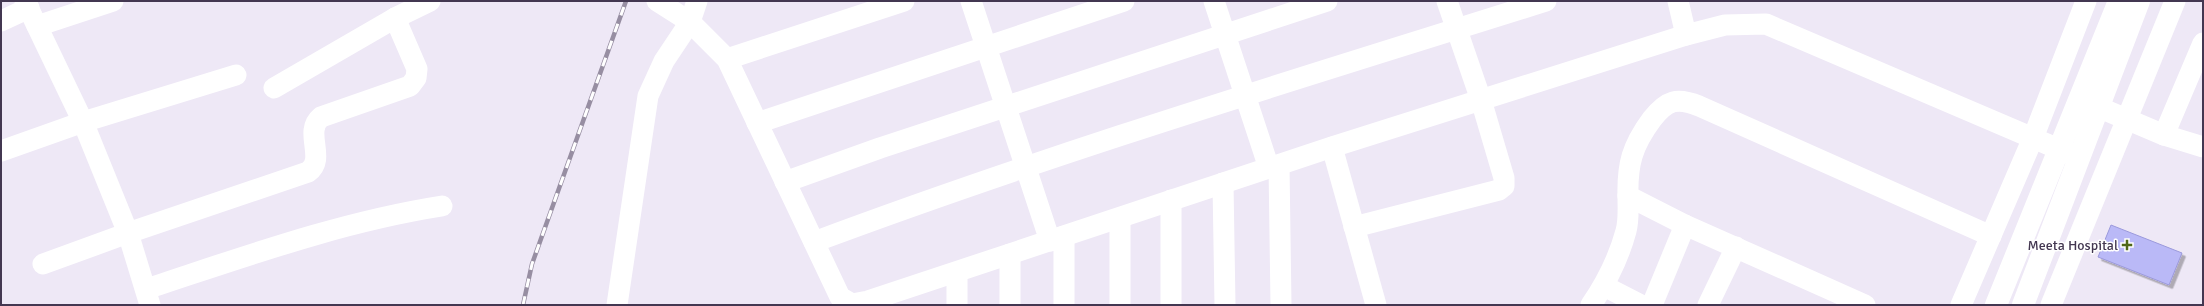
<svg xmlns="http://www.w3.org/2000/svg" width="2204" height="306" viewBox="0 0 2204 306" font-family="Signika,sans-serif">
<defs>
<filter id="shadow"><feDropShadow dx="3.5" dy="3.5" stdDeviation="0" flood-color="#0004"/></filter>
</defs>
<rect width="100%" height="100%" fill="#eee8f6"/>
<!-- building -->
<polygon fill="#bab9f7" stroke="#9b99db" filter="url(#shadow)" points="2111,225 2182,253 2169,285 2098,257"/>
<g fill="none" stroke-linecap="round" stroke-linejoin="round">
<!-- minor -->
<g stroke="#fff" stroke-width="21">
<polyline points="25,1 83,122 128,233 150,305"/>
<polyline points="657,1 690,22 727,59 840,297 852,304 868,301 1332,147 1686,35 1725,25 1766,24 2075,156"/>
<polyline points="971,1 1050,241"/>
<polyline points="1214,1 1269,168"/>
<polyline points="1678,1 1686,35"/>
<polyline points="1,21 29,8"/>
<polyline points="37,26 113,1"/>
<polyline points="727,59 904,1"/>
<polyline points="274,88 395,18 430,1"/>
<polyline points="2098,107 2164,135 2203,147"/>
<polyline points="757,123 1124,1"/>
<polyline points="2164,135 2203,43"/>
<polyline points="1332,147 1376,305"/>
<polyline points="1,151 83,122 236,75"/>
<polyline points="1279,165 1281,305"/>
<polyline points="785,182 880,148 1327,1"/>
<polyline points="1223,183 1225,305"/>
<polyline points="1628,196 1685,225 1865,305"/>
<polyline points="1120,218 1120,305"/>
<polyline points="1354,227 1499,190 1504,186 1504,178 1481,100 1447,1"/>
<polyline points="1064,236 1064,305"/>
<path d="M814 242C1055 152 1301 78 1546 1"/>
<polyline points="1010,254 1010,305"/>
<path d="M43 264 128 233 308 172C327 159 303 132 321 117L410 86 416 78 417 69 395 18"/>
<polyline points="957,272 957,305"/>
<polyline points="1604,286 1641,305"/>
<path d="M146 289C244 257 340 222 442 206"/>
<polyline points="617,305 648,96 664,61 690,22 697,1"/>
<polyline points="1171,305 1171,200"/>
<path d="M1591 305C1606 283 1619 257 1626 231 1629 220 1628 209 1628 198 1627 164 1632 146 1652 119 1667 100 1677 97 1699 106L1991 236"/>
<polyline points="1652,305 1685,225"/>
<polyline points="1708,305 1736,247"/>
<polyline points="1961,305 2033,138 2086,1"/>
<polyline points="2051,305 2175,1"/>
</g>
<!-- major -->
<g stroke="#fff" stroke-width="22">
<polyline points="1996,305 2119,1"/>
<polyline points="2023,305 2139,1"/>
</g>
<defs>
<polyline id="rail" points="523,305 532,264 626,1"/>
</defs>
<!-- rail casing -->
<use href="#rail" stroke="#978ea2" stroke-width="4.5"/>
<!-- rail -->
<use href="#rail" stroke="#fff" stroke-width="3" stroke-dasharray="9" stroke-linecap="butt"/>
</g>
<!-- markers -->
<path fill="#4f6717" stroke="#fff" stroke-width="1.5" d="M2125 239h4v4h4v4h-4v4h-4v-4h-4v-4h4z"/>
<g text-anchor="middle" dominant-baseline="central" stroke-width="3" stroke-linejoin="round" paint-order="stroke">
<!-- poi labels -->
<g font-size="14" fill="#433751" stroke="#fff" text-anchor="end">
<text x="2118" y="245">Meeta Hospital</text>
</g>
</g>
<!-- border -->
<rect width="2204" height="306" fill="none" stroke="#433751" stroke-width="4"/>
</svg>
